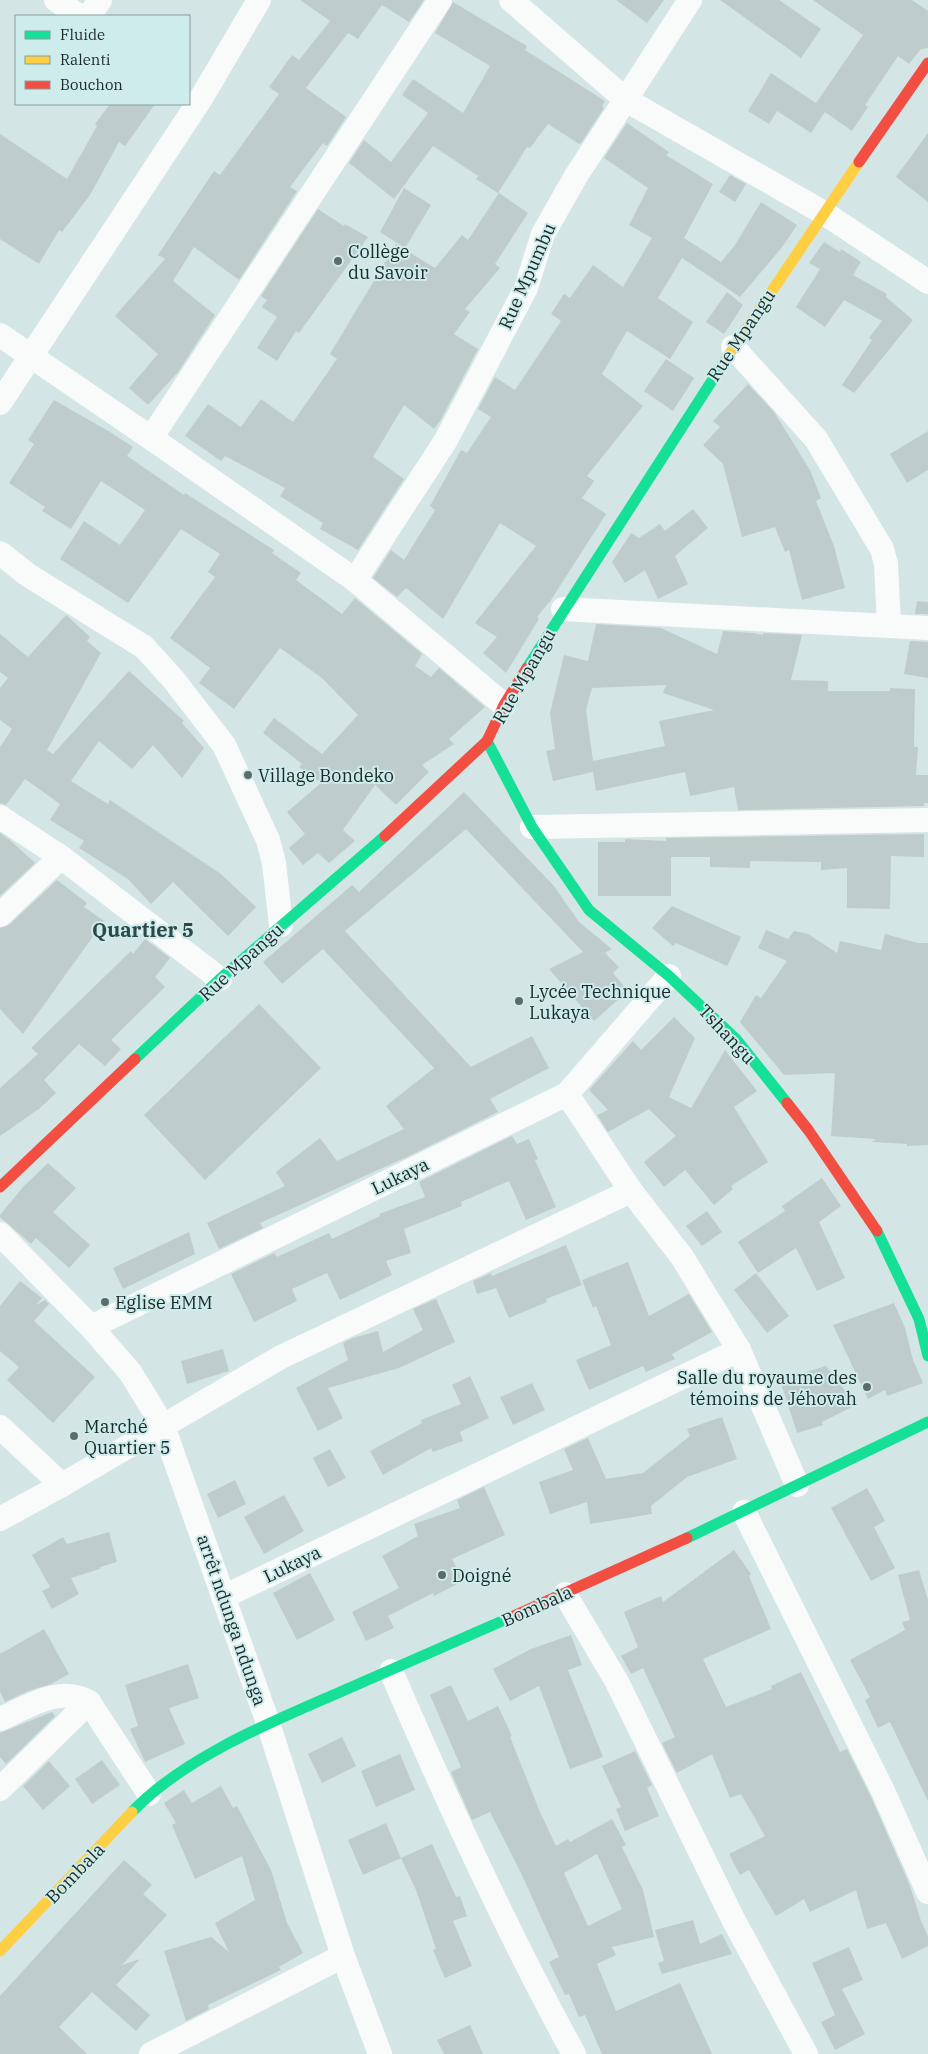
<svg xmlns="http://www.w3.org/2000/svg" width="928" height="2054" viewBox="0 0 928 2054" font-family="'IBM Plex Serif',serif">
<rect width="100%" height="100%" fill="#d4e5e5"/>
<!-- building -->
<g fill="#bfcccc" fill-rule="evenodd">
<polygon points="300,0 424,0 409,22 382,5 358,39 348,33 306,88 346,117 327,146 323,143 290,187 297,191 239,280 194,247 173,281 215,315 178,372 148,405 129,388 158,354 115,316 165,259 158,255 214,171 220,175 279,94 269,87 292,55 299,60 330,21"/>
<polygon points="616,0 664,0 647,23"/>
<polygon points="720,0 779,0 821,29 801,58"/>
<polygon points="813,0 912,0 928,11 928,48 921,49 909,64 898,56 865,105 868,107 852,131 825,112 811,133 777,111 769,124 748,111 771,73 816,103 863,35"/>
<polygon points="453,2 527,46 525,50 605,101 602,106 604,108 581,143 579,144 548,124 530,148 527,147 498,193 476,179 478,176 433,146 394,199 349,163 364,140 391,162 428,113 402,95 413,79 463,113 490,66 435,33"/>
<polygon points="110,104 155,104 125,146 119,142 90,195 62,232 59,230 39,264 0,239 0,134 67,179 97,126 95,124"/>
<polygon points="627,123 669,152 666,155 713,184 684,238 721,262 735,245 761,202 797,225 783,246 740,297 682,258 658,298 693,322 670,359 627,331 602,374 643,406 587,476 594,481 582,498 606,514 551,600 537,617 539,619 506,673 483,653 497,637 475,623 536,546 500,523 443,619 406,588 397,597 373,578 391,550 404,560 435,510 430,506 461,450 467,453 491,417 478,409 495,377 515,390 561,321 551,314 564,294 570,298 593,265 623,287 652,238 629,225 648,188 604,158"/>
<polygon points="928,133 928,202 896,177"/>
<polygon points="730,175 746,184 735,202 719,192"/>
<polygon points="404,188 431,205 405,248 380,232"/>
<polygon points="499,193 528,213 495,264 500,268 465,309 470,312 454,334 478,349 440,421 434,429 404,405 373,457 404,479 358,550 320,529 323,523 280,496 285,488 225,456 221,461 185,436 208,404 241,427 261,399 293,422 337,359 330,354 396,244 435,268 462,235 468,240"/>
<polygon points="318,209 344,226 345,224 368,237 299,333 296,331 277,361 257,348 277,317 262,307 267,300 261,296"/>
<polygon points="824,242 840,252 841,249 861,262 853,275 887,294 886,297 913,320 854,393 842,385 872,340 869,338 882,321 844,300 825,327 796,307 820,269 809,263"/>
<polygon points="727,292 743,305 724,334 706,322"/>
<polygon points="666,359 694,378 673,411 644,391"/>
<polygon points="748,384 774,412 810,470 821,498 816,501 834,546 845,588 802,600 789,550 785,552 775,527 742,537 723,464 703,445 720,427 713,421"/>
<polygon points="54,400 110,432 133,447 127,456 184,495 185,493 274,550 272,553 301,573 296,580 342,614 355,598 422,654 415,666 431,677 439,668 485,707 449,739 454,744 422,765 429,772 396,805 375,785 343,830 355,841 329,863 318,853 303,865 289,848 305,834 287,812 321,783 299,767 302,764 263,733 274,718 322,754 358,715 322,678 280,648 234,709 199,683 210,668 170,638 215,577 208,572 220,554 181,529 128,603 60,559 84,521 120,545 145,510 101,481 71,529 42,511 45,507 9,483 34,444 28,440"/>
<polygon points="928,431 928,470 907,483 890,454"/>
<polygon points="693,509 708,528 675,556 688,584 658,599 645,570 625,583 612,562 631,533 639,538 660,524 665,531"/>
<polygon points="917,601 928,602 928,614 915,614"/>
<polygon points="66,615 90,637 87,641 101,653 47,750 53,754 129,671 184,721 182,723 204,748 182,778 153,745 132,769 99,741 71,781 108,804 110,800 221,874 256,907 228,936 173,882 151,904 128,879 79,848 84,841 50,820 60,804 25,779 6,805 0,803 0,747 12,729 0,720 0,688 8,678 0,672 0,634 28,657"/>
<path d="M596 624 661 628 717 654 723 631 753 633 763 635V633L802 635 791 680 828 681V691H890V688L915 689 914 747H918L916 775H928V803H924V806L738 810 734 787 690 796 685 772 596 791 593 772 553 781 546 751 555 749 550 713 564 655 588 661ZM666 685 663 693 714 710 659 721 665 746 593 761 586 710 592 688Z"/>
<polygon points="910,641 928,642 928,678 904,674"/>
<polygon points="464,792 554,886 579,922 612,949 605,953 619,967 613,973 628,991 594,1021 549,969 583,952 466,829 345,931 471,1067 532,1036 549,1068 490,1099 498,1112 409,1156 260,1223 263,1228 219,1249 207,1223 285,1186 276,1172 320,1138 337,1161 404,1129 386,1106 434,1068 323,949 282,984 263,962 352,885 359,892"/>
<polygon points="0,833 11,841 35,863 0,896"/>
<polygon points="924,834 924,857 891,856 890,909 847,908 847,868 821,870 821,862 750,861 750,868 710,867 710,857 671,857 671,896 598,896 598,842 625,842 625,839 666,841 666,838"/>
<polygon points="57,880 87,903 84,907 104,921 23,1034 0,1009 0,928 9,925"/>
<polygon points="672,906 741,937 727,966 676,943 673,946 652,928"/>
<polygon points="766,930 788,939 794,931 808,934 837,953 840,941 881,950 885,934 918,943 928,943 928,1145 907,1146 907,1144 872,1142 876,1139 831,1136 835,1073 784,1075 740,1022 756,995 761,998 787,961 758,948"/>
<polygon points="145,939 170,958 155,977 165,987 111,1040 121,1049 105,1066 79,1044 44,1080 56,1093 40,1108 0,1136 0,1088 38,1054 31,1048 131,951 133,954"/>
<polygon points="259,1004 321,1068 205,1180 144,1115"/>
<polygon points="674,1017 695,1038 669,1097 691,1108 725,1050 757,1091 734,1107 768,1162 731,1186 733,1189 714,1205 685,1170 664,1187 644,1162 676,1136 649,1109 608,1132 597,1115 608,1110 589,1090 633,1041 641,1050"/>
<polygon points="512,1136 517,1144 529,1139 538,1159 535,1160 556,1207 526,1220 509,1181 461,1202 462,1206 404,1229 411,1253 386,1261 392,1275 340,1300 327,1273 292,1289 297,1301 254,1322 231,1274 274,1253 277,1257 329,1233 332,1239 380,1216 379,1214 425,1197 419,1182"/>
<polygon points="48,1163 76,1188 53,1212 90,1245 69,1268 36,1238 31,1244 0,1217 0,1215 24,1186"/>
<polygon points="822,1178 841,1206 819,1222 845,1278 817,1291 796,1248 758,1273 738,1242 785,1211 782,1206"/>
<polygon points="707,1211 722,1232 702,1246 686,1226"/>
<polygon points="189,1232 195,1254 123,1289 113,1268"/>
<polygon points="566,1245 582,1285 546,1299 547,1302 509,1318 496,1288 477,1294 473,1281 491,1273 492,1276"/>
<polygon points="628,1262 649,1316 689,1294 712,1332 672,1354 675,1359 646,1372 643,1366 589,1390 576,1360 611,1345 596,1306 593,1308 582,1280"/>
<polygon points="756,1273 789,1316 767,1333 734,1290"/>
<polygon points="20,1281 42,1298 36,1305 45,1300 49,1304 34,1321 95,1377 53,1423 7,1380 19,1367 0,1351 0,1306"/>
<polygon points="436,1299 455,1342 399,1368 328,1388 343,1418 318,1431 296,1388 348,1360 343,1343 353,1338 378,1331 383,1352 423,1330 413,1309"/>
<polygon points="894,1303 905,1328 913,1360 923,1383 887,1396 885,1390 868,1399 833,1325"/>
<polygon points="223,1349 229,1371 187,1384 181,1361"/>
<polygon points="826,1366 856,1405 822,1422 823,1425 797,1433 780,1380"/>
<polygon points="470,1376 489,1418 460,1432 463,1441 433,1452 431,1448 383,1475 370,1451 422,1423 421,1420 461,1404 452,1385"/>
<polygon points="532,1383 545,1410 513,1425 500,1397"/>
<polygon points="722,1417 737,1459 687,1477 651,1506 652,1514 590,1524 587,1502 550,1514 539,1482 573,1470 564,1449 588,1438 606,1479 643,1473 690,1436 687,1429"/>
<polygon points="330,1449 346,1478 328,1487 313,1458"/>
<polygon points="235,1480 246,1504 218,1518 207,1494"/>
<polygon points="484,1487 505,1535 452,1559 463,1581 434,1596 433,1593 388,1616 394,1628 366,1641 352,1612 399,1588 382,1556 418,1536 414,1524 460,1508 457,1500"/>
<polygon points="867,1488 885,1521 874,1527 895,1568 871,1581 831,1508"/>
<polygon points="284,1495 304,1531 264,1554 244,1517"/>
<polygon points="109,1532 117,1562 100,1567 100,1569 71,1578 79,1594 52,1609 42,1591 50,1587 32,1555 63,1537 67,1544"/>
<polygon points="734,1550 751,1574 749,1576 771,1629 703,1659 726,1707 772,1689 771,1686 801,1672 840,1752 847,1749 871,1797 910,1886 921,1921 928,1936 928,1946 902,1959 886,1923 867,1929 856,1890 810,1912 804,1899 776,1916 749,1870 740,1875 729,1854 765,1836 741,1794 730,1798 712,1754 677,1773 662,1743 675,1737 643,1668 631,1674 621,1656 638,1647 624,1612 661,1596 663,1602"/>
<polygon points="919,1570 928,1600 928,1801 890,1722 878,1728 865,1700 870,1697 850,1660 905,1630 902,1622 910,1620 898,1575"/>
<polygon points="310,1573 335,1620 297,1640 273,1593"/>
<polygon points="44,1629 69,1674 51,1684 28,1691 5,1702 0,1692 0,1654"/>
<polygon points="571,1635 582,1665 568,1670 603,1757 570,1769 539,1686 510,1701 493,1669 531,1649"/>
<polygon points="188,1664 199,1698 169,1708 185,1744 145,1762 130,1729 138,1726 125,1685"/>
<path d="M451 1685 468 1721 498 1706 512 1736 510 1737 540 1812 556 1846 568 1839 570 1842 612 1819 626 1845 622 1847 643 1890 654 1937 612 1947 616 1955 597 1964 616 2011 680 1983 712 2054H602L585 2015 579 2017 569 1994 565 1995 549 1962 559 1957 521 1873 490 1812 472 1820 451 1772 461 1767 430 1695ZM597 1854 622 1909 588 1926 564 1873Z"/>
<polygon points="52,1712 55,1716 6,1764 0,1757 0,1733"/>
<polygon points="342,1737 356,1766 322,1783 308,1754"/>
<polygon points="635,1751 652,1785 647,1788 659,1816 625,1831 616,1809 621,1807 602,1766"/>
<polygon points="400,1754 415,1790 376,1807 361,1771"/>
<polygon points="102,1760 120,1785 92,1804 75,1779"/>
<polygon points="49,1761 70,1786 43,1810 23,1786"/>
<polygon points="221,1786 233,1808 237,1806 271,1870 287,1923 303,1953 279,1967 281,1970 208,2005 209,2009 186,2021 164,1951 211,1937 229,1952 215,1923 255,1900 242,1856 195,1879 172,1825 176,1823 164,1803 184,1790 192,1803"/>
<polygon points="386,1823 401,1858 363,1875 348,1840"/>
<polygon points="432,1844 456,1897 460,1896 467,1916 453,1921 472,1966 445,1978 433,1950 436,1949 416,1890 401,1858"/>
<polygon points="124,1860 152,1885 143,1894 167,1915 122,1965 140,1959 116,1985 150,2015 136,2031 92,1992 59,2027 87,2054 0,2054 0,1996"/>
<polygon points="693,1920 700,1944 722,1934 732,1954 662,1974 658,1963 664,1961 655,1930"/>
<polygon points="849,1947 863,1980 842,1989 865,2034 835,2050 821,2022 835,2015 812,1963"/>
<polygon points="470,2025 483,2054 444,2054 437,2040"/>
</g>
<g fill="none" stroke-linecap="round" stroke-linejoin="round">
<!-- street -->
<g stroke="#f9fbfb" stroke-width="24">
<polyline points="56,0 79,16"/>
<polyline points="511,0 626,100 824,213 928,282"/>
<polyline points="89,16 100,0"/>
<polyline points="0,335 151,438 355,580 504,705"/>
<polyline points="733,347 816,439 882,549 886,564 889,625"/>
<polyline points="0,403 200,100 259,0"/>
<polyline points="151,438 440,0"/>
<polyline points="0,553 28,575 144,647 173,679 224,745 268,840 274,863 281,925"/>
<polyline points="355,580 446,440 526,288 543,234 576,176 690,0"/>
<polyline points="563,609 928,628"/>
<polyline points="0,817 61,857 220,979"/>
<polyline points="532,827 928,820"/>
<polyline points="0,915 61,857"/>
<polyline points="567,1094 631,1191 682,1257 739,1350 797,1485"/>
<polyline points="0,1234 91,1327 130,1372 163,1426 268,1723 343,1956 380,2054"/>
<polyline points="91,1327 567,1094 669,976"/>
<polyline points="0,1427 62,1485"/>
<polyline points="744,1512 883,1791 928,1892"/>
<polyline points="0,1519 62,1485 281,1357 631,1191"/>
<polyline points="565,1594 617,1682 733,1919 806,2054"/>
<polyline points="223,1597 739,1350"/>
<path d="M391 1671C447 1801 506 1930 574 2054"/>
<path d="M0 1719C28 1707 59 1685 89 1702L149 1794"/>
<polyline points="0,1789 89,1702"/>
<polyline points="151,2054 343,1956"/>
</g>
<!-- fast -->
<g stroke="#16e098" stroke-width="11">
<polyline points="527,668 724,362"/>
<polyline points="487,741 532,827 589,910 669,976 736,1039 787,1103"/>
<polyline points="135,1059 220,979 385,836"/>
<polyline points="877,1231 919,1319 928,1356"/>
<polyline points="687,1538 928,1422"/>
<path d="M132 1812C183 1758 271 1722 338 1693 395 1668 452 1643 509 1618"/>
</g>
<!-- slow -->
<g stroke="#ffcf43" stroke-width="11">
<polyline points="724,362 859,162"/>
<polyline points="0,1951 132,1812"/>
</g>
<!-- jam -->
<g stroke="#f24e42" stroke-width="11">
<polyline points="859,162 928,63"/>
<polyline points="385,836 487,741 504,705 527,668"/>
<polyline points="787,1103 809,1131 877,1231"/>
<polyline points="0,1187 135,1059"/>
<polyline points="509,1618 687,1538"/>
</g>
</g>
<!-- markers -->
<g fill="#5d6b6b" stroke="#cdeceb" stroke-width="2">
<circle cx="338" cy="261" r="5"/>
<circle cx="248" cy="775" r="5"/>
<circle cx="519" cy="1001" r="5"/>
<circle cx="105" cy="1302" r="5"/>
<circle cx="867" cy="1387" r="5"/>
<circle cx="74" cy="1436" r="5"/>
<circle cx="442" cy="1575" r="5"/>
</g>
<g text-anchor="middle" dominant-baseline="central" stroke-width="4" stroke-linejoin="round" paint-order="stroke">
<!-- poi labels -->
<g font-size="18" fill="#1d2929" stroke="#cdeceb" text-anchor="start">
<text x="348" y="251">Collège<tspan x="348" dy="21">du Savoir</tspan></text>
<text x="258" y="775">Village Bondeko</text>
<text x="529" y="991">Lycée Technique<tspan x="529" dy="21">Lukaya</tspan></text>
<text x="115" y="1302">Eglise EMM</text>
<text x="857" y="1377" text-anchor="end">Salle du royaume des<tspan x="857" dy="21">témoins de Jéhovah</tspan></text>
<text x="84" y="1426">Marché<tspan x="84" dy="21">Quartier 5</tspan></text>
<text x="452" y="1575">Doigné</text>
</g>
<!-- street labels -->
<g font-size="18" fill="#1d2929" stroke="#cdeceb">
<text transform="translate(527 276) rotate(-66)">Rue Mpumbu</text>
<text transform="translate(741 335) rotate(-56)">Rue Mpangu</text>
<text transform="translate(524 676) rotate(-60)">Rue Mpangu</text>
<text transform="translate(241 962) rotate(-42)">Rue Mpangu</text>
<text transform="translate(727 1034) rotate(47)">Tshangu</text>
<text transform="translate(400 1176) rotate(-26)">Lukaya</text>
<text transform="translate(292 1564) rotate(-26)">Lukaya</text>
<text transform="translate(537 1606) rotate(-24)">Bombala</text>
<text transform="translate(232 1620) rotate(71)">arrêt ndunga ndunga</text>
<text transform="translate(75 1873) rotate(-46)">Bombala</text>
</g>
<!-- quarter labels -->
<g font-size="20" font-weight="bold" fill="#2d4847" stroke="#cdeceb">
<text x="143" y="929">Quartier 5</text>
</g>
</g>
<!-- legend -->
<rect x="15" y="15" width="175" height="90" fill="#cdeceb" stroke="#879e9d"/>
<rect x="25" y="31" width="25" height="8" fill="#16e098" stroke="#879e9d"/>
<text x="60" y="40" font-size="15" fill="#1d2929">Fluide</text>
<rect x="25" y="56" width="25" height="8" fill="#ffcf43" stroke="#879e9d"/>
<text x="60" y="65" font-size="15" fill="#1d2929">Ralenti</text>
<rect x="25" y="81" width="25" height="8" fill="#f24e42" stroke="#879e9d"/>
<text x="60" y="90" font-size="15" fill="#1d2929">Bouchon</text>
</svg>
